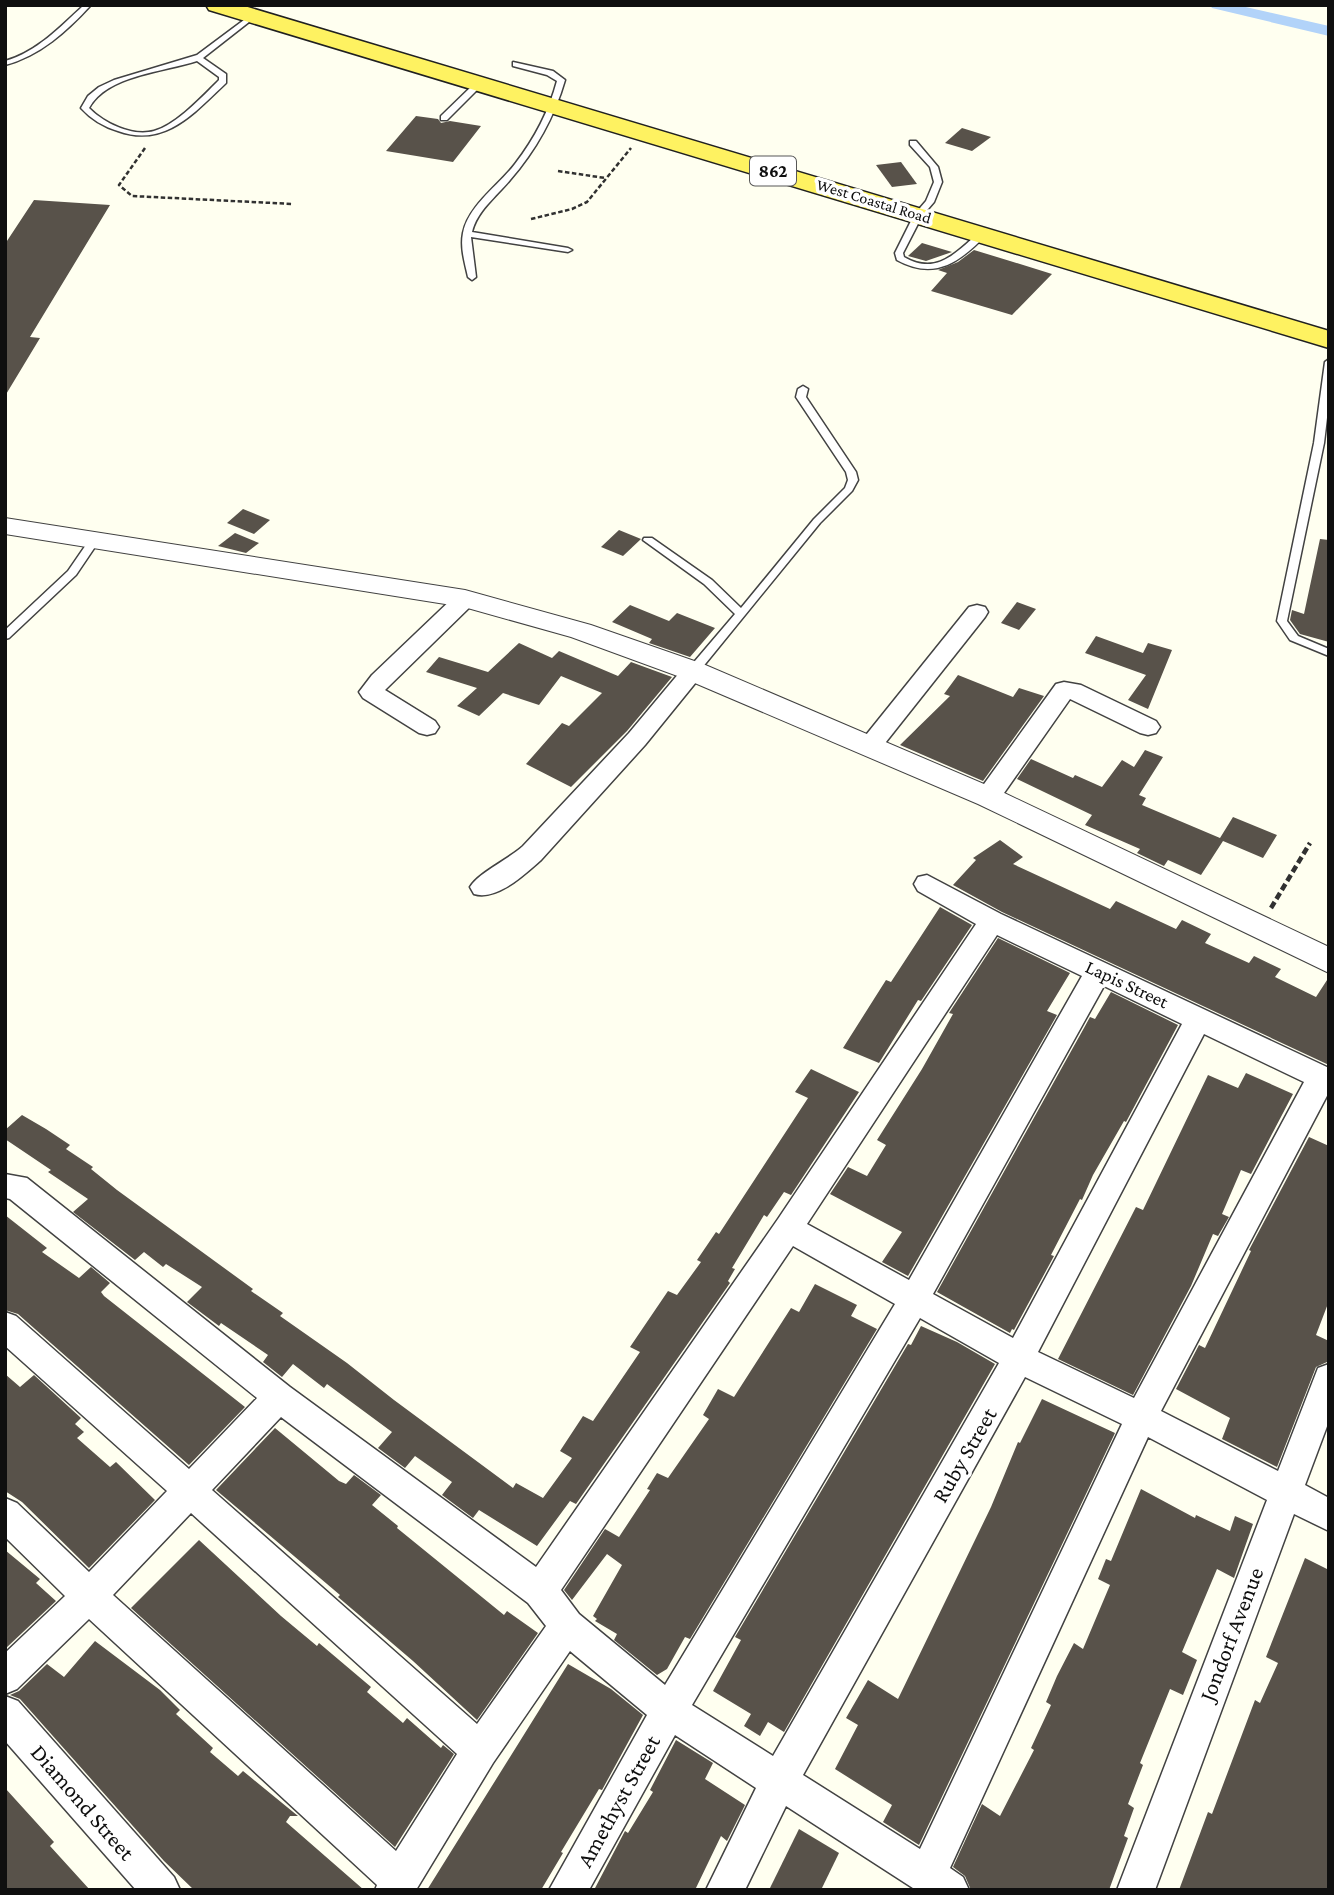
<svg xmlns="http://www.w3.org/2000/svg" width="1334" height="1895" viewBox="0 0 1334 1895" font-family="'Crimson Pro',serif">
<rect width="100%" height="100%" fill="#fffff0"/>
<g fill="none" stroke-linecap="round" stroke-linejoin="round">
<!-- canal -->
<polygon fill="#b2d3f9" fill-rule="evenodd" points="1210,5 1237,5 1329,26 1329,36 1212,8"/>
</g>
<!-- building -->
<g fill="#58524a">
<polygon points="416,116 438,119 441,123 450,121 481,126 453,162 386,151"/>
<polygon points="962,128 991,137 972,151 945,143"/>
<polygon points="901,162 917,184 892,187 876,165"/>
<polygon points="34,200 110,205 30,337 40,338 5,396 5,244"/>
<polygon points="922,243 952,252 926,261 908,256"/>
<polygon points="974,250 1010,261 1052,274 1012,315 931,291 947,273 938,270 958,262"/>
<polygon points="243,509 270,520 254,534 227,523"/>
<polygon points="619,530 641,539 623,556 601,547"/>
<polygon points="235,533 259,543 246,553 218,546"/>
<polygon points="1320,539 1329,540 1329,642 1300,634 1290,620 1292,610 1304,614"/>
<polygon points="1017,602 1036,609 1019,630 1001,623"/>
<polygon points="630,605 669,621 677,613 715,628 690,657 649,643 652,639 612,622"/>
<polygon points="1096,636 1143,653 1148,643 1172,650 1148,709 1128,700 1146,675 1085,653"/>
<polygon points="519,643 552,658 559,651 618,676 631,662 672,677 627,731 571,787 526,764 562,723 569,726 602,693 561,676 539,705 503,693 479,716 457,706 477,688 426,672 439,657 488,672"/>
<polygon points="958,675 1013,697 1019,688 1044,696 983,781 900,745 950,696 944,694"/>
<polygon points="1145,750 1163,757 1139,795 1146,798 1142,805 1220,838 1233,817 1277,835 1263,858 1223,841 1201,875 1168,860 1164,866 1137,853 1140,849 1085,825 1092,815 1017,779 1031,759 1073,778 1075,775 1102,787 1122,760 1134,767"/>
<polygon points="1000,840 1023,857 1013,864 1110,909 1116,901 1176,929 1182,920 1211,934 1205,943 1249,963 1254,956 1281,969 1275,977 1316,997 1329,977 1329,1065 1002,912 953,885 976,860 973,858"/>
<polygon points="940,907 972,925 921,1001 918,1000 879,1063 843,1048 886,980 891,982"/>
<polygon points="998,938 1070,973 1047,1011 1057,1015 908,1276 882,1262 902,1232 830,1194 848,1167 867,1176 886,1145 877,1140 922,1069 953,1014 949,1013"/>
<polygon points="1111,992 1178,1025 1126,1122 1124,1121 1093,1175 1082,1200 1080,1199 1051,1255 1054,1256 1014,1330 1012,1329 1010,1333 937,1292 1084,1028 1090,1017 1095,1019"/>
<polygon points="811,1069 859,1092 791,1195 784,1192 767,1217 764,1215 732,1268 735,1269 728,1281 730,1283 576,1504 570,1501 537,1546 479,1510 473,1518 442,1495 452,1482 415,1456 405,1468 378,1448 392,1432 327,1384 324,1388 293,1364 282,1377 263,1362 268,1355 221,1323 219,1326 187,1302 202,1287 166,1264 163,1267 144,1252 135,1260 73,1212 88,1199 48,1172 51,1170 5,1139 5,1130 22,1115 46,1129 70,1145 66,1149 93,1167 91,1169 117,1190 253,1289 251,1291 283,1313 280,1316 347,1363 394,1400 513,1488 516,1483 543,1498 572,1458 560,1451 583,1416 593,1421 640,1352 630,1347 668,1291 677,1295 701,1262 697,1260 716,1232 719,1234 808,1098 795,1092"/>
<polygon points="1246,1073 1293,1094 1251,1174 1241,1170 1222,1214 1229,1217 1218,1236 1213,1234 1191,1286 1133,1395 1058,1359 1136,1207 1143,1210 1208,1075 1238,1088"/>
<polygon points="1309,1137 1329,1146 1329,1301 1316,1335 1329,1341 1329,1358 1327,1362 1316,1367 1277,1467 1222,1439 1230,1418 1176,1389 1199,1345 1205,1348 1251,1251 1249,1250"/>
<polygon points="5,1215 47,1248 42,1252 79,1278 91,1267 110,1283 101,1292 104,1296 245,1407 189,1465 18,1314 5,1310"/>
<polygon points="815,1284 857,1305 851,1316 877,1329 690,1639 685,1637 667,1669 657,1675 614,1640 617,1634 595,1621 597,1619 593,1616 622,1565 607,1554 572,1600 564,1590 605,1529 619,1537 650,1490 647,1489 657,1473 668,1478 709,1419 703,1415 718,1389 734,1397 791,1308 799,1312"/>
<polygon points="921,1326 957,1342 995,1364 784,1732 768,1722 760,1736 744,1726 751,1714 713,1691 741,1640 735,1637 908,1344 911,1345"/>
<polygon points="5,1374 20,1387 34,1375 81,1418 75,1424 84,1432 77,1438 110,1467 116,1462 155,1500 89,1568 22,1502 5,1491"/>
<polygon points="1042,1399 1115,1433 919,1845 883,1822 892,1805 835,1769 858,1725 846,1718 868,1680 898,1699 991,1507 1018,1442 1020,1443"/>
<polygon points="275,1428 339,1481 346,1484 354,1475 381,1495 372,1505 398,1526 397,1528 504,1615 507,1611 538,1633 477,1720 413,1661 338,1597 340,1595 216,1490"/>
<polygon points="1141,1489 1195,1518 1196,1515 1230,1531 1235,1516 1253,1524 1234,1578 1217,1569 1182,1652 1197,1660 1183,1695 1170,1689 1140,1763 1143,1765 1128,1804 1134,1808 1124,1836 1128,1838 1109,1890 971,1890 965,1876 953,1867 982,1804 1000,1816 1034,1750 1031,1748 1051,1705 1046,1702 1057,1676 1074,1643 1083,1649 1110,1585 1098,1579 1106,1559 1111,1561"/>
<polygon points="199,1540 281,1616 317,1646 319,1643 371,1687 367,1692 403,1723 407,1718 441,1748 443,1745 454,1754 395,1847 131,1608"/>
<polygon points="5,1550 40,1579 36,1583 56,1601 5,1649"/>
<polygon points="1305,1558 1329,1570 1329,1890 1179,1890 1208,1812 1212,1814 1255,1700 1260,1703 1278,1663 1266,1657"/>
<polygon points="95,1641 160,1690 180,1710 176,1714 213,1748 210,1752 238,1776 243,1771 298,1816 290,1816 286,1822 364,1890 194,1890 164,1861 20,1699 10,1695 19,1691 47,1664 64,1677"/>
<polygon points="568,1664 611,1689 643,1715 602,1790 599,1789 561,1852 563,1853 541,1890 427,1890"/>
<polygon points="676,1740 713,1763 705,1779 745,1805 727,1841 721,1836 695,1890 594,1890 625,1831 628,1833 653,1792 650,1790"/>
<polygon points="5,1788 54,1842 50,1846 90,1890 5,1890"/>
<polygon points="799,1829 839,1853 821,1890 769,1890"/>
</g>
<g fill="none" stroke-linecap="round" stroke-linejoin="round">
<defs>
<g id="service">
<path d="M84 5H91C67 31 40 56 5 65V61C37 52 60 27 84 5Z"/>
<path d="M252 14 258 15 203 58 226 74V83C194 113 165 148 118 131 104 127 91 119 81 108L88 96 99 87 114 80 197 55ZM197 61 219 77V80C203 96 176 125 154 131 132 137 104 123 89 108 107 75 164 72 197 61Z"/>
<path d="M513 62 553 71 565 80C554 118 536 150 510 180 496 197 477 211 472 232L568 248 572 250 568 252 471 237 476 277 472 280 468 277C465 263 460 248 463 233 468 206 499 185 515 164 535 138 549 111 557 81L547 75 513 66Z"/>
<polygon points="475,83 482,85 447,120 441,120 441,116"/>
<path d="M910 141H916L938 167 942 182 934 202 922 216 903 253 904 257C937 276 955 253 980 232L987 234C960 262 935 281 897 260L895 253 914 215 926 201 934 182 930 167 910 145Z"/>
<polygon points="1329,359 1329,401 1324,443 1287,621 1298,636 1329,649 1329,656 1290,640 1277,621 1314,443 1325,362"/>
<polygon points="803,386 808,389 806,397 856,472 858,480 852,491 820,523 697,674 689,674 688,671 689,668 735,614 704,584 643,540 644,538 652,538 712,580 741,608 814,519 845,488 848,480 846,472 796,397 798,389"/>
<polygon points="94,538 99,541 76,575 9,638 5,639 5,630 68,571 90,539"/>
</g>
<g id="minor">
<polygon points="465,592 473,594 476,599 473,604 385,690 435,721 439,727 435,733 427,735 419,733 363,698 359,692 372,675 457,594"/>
<polygon points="977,605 985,607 988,612 985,617 878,752 870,754 862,752 858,746 862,740 969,607"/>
<path d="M693 663 701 666 704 671 701 676 645 745 541 860C525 874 497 901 474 894L470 887C478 873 509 859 523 846L629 733 685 666Z"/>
<polygon points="1064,682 1081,685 1156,721 1160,727 1156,733 1148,735 1140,733 1070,699 997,803 988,806 979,803 976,797 979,791 1056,684"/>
<path d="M927 875 1001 914 1329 1068V1092L1161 1411 1278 1471 1318 1368 1329 1364V1421L1305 1485 1329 1498V1531L1294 1514 1155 1890H1117L1267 1500 1148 1437 950 1868 963 1877 969 1890H916L786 1806 745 1890H706L756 1788 675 1735 589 1890H549L647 1715 570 1651 493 1763 416 1890H375L377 1885 89 1619 17 1689 5 1694V1653L65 1596 5 1537V1498L17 1503 89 1572 167 1491 5 1346V1312L16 1316 189 1469 257 1398 10 1199 5 1198V1174L27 1178 290 1387 536 1567 778 1219 976 924 918 891 914 884 918 877ZM997 935 1082 976 909 1280 807 1224ZM1104 986 1182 1024 1013 1338 933 1294ZM1204 1034 1304 1082 1134 1398 1038 1352ZM793 1246 895 1304 665 1685 579 1614 561 1590ZM920 1318 999 1363 773 1756 692 1705ZM1025 1377 1122 1424 920 1849 803 1775ZM281 1417 528 1603 546 1626 477 1724 212 1490ZM191 1513 457 1754 396 1851 113 1595Z"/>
<polygon points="5,1696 18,1701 174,1877 180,1890 136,1890 5,1741"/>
</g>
<polygon id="tertiary" points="5,518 465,590 591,625 703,664 998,790 1329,947 1329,973 978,804 683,678 571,637 464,607 5,534"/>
<polygon id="primary" points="206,5 241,5 1329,331 1329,348 209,10"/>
</defs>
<!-- service casing -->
<use href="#service" stroke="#424242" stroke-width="3"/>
<!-- minor casing -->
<use href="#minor" stroke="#424242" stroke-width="3"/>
<!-- tertiary casing -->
<use href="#tertiary" stroke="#424242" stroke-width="2"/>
<!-- primary casing -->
<use href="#primary" stroke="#202020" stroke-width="3"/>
<!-- path-far1 -->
<g stroke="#313131" stroke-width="2.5" stroke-dasharray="4.5 2.5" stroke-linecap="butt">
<polyline points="145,148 119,185 132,196 293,204"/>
<polyline points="558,171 605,178"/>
<polyline points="531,219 572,209 587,202 631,148"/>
</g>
<!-- path -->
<polyline stroke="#313131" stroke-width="4.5" stroke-dasharray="7 3.5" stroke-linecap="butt" points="1271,908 1310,843"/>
<!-- service -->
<use href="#service" fill="#fff" fill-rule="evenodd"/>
<!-- minor -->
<use href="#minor" fill="#fff" fill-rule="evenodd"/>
<!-- tertiary -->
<use href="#tertiary" fill="#fff" fill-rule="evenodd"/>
<!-- primary -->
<use href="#primary" fill="#fef261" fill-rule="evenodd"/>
</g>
<g text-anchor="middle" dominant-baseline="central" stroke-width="7" stroke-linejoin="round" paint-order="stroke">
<!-- far-street labels -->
<g font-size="16" fill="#0f0f0f" stroke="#fff">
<text transform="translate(874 201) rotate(17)">West Coastal Road</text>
</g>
<!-- shield labels -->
<rect fill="#fff" stroke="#575757" stroke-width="2" x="750" y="156.5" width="46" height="29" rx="5"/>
<g font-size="18" font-weight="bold" fill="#0f0f0f">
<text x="773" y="171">862</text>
</g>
<!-- street labels -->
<g font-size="19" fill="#0f0f0f" stroke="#fff">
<text transform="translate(1127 984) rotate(25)">Lapis Street</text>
</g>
<!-- near-street labels -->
<g font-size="23" fill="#0f0f0f" stroke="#fff">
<text transform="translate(964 1455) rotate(-60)">Ruby Street</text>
<text transform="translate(1231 1634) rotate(-69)">Jondorf Avenue</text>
<text transform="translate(618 1801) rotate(-61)">Amethyst Street</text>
<text transform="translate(83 1802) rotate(49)">Diamond Street</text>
</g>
</g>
<!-- border -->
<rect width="1334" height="1895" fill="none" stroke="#0f0f0f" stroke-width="14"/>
</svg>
